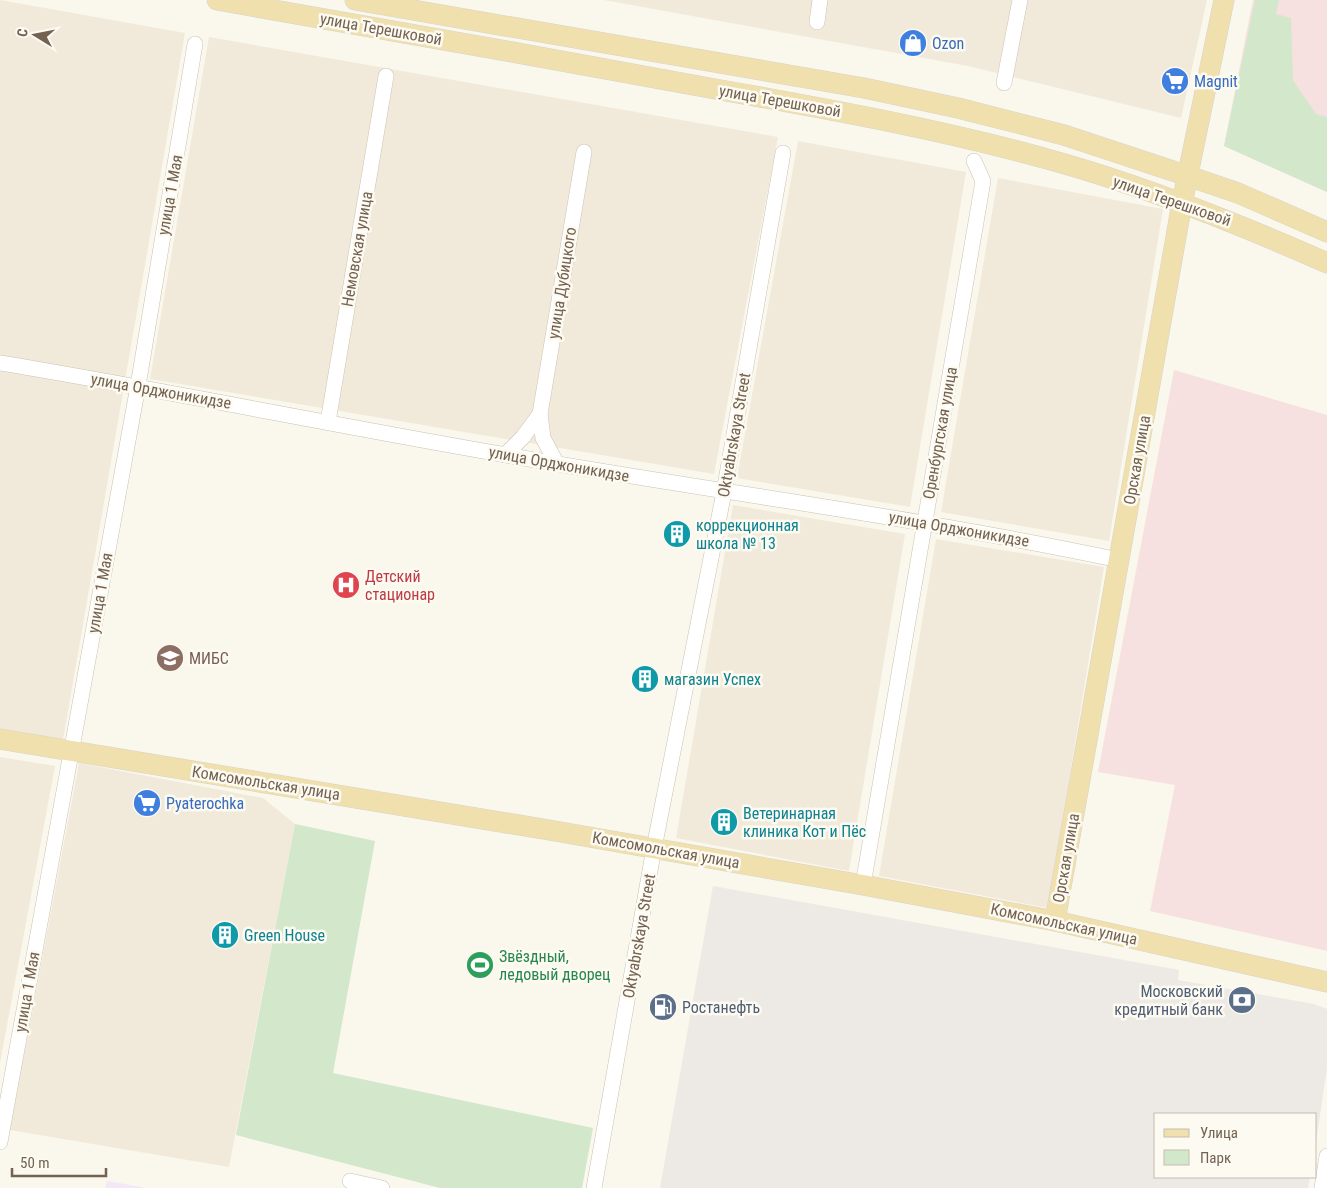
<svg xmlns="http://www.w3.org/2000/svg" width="1327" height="1188" viewBox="0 0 1327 1188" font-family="'Roboto Condensed',sans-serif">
<rect width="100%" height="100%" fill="#faf7ec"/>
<!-- residential -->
<g fill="#f1eadb">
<polygon points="0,0 185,33 63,740 0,729"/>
<polygon points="604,0 1207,0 1181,118 968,66"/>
<polygon points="209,37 778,137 714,474 150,379"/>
<polygon points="798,141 966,172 910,507 737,478"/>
<polygon points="998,178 1163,209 1109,541 941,512"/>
<polygon points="733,505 905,534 849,871 676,838"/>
<polygon points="936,539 1104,567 1048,908 879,876"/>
<polygon points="0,757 55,766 0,1063"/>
<polygon points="79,763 263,798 295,824 229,1167 10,1130"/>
</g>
<!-- industrial -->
<polygon fill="#ede9e4" points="713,886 1179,970 1178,980 1314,1004 1327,1009 1327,1068 1316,1142 1316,1114 1156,1114 1156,1177 1310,1177 1308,1188 660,1188"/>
<!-- education -->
<polygon fill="#f4e8f7" points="107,1181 147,1188 105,1188"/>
<!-- medical -->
<g fill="#f7e1e0">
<polygon points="1253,0 1327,0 1327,192 1224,146"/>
<polygon points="1174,370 1327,415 1327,951 1150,911 1175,785 1098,772"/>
</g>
<!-- green -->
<g fill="#d3e7cb">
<polygon points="1255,0 1279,0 1276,14 1291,18 1293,80 1316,114 1327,117 1327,192 1224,146"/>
<polygon points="295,824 375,841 333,1073 593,1128 582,1188 440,1188 236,1135"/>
</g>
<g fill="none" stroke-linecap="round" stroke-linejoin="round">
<defs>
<g id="minor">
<polyline points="817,22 820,0"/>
<polyline points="1004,83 1020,0"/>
<path d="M0 363C169 391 337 426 506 455 710 491 916 517 1119 560"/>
<polyline points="328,422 386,76"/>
<polyline points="505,455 523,437 540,414"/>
<polyline points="557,464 543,438 540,414 584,152"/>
<polyline points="863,885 983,181 974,161"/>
<polyline points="0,1142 138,386 195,44"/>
<polyline points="350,1181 382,1188"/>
<polyline points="594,1188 654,848 724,492 783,153"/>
<polyline points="1322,1188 1327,1156"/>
</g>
<g id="major">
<path d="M217 0C379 28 542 57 704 87 822 108 942 129 1058 162 1150 188 1239 224 1327 263"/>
<polyline points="355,0 864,88 958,108 1064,135 1188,176 1238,193 1327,232"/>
<polyline points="0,739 555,831 863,885 1055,921 1327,982"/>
<polyline points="1055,921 1182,203 1224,0"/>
</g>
</defs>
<!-- minor casing -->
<use href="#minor" stroke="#ccc1b3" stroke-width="16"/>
<!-- major casing -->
<use href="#major" stroke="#d8d3ce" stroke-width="21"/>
<!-- minor -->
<use href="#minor" stroke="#fff" stroke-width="15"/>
<!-- major -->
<use href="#major" stroke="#f0e0ad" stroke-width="20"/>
</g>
<!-- icons -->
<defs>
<symbol id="shop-disc" viewBox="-11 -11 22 22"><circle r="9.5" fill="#3f7fe0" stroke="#fdfaf2"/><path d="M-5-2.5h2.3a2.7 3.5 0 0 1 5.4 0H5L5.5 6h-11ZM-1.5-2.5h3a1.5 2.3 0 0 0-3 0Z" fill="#fff"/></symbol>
<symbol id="supermarket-disc" viewBox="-11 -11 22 22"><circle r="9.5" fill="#3f7fe0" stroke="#fdfaf2"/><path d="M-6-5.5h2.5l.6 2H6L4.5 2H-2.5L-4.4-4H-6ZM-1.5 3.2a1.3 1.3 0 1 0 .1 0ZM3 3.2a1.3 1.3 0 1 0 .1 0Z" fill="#fff"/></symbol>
<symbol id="building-disc" viewBox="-11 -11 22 22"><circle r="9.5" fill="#0f9aa8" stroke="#fdfaf2"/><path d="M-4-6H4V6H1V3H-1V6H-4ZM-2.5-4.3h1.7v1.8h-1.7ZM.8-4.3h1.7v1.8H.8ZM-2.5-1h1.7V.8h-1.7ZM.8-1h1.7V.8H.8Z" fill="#fff"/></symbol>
<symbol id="hospital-disc" viewBox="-11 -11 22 22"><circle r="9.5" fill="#e0444e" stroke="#fdfaf2"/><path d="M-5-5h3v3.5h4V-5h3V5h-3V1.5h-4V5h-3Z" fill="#fff"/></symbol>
<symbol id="university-disc" viewBox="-11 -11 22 22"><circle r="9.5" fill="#8d6e63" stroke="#fdfaf2"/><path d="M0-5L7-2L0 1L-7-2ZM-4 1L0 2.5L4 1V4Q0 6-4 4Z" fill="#fff"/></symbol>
<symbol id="stadium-disc" viewBox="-11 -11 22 22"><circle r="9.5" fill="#2e9e5b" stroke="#fdfaf2"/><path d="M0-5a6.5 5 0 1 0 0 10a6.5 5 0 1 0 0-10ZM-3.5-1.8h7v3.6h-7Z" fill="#fff"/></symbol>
<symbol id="bank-disc" viewBox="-11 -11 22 22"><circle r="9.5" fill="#5c6f8a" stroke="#fdfaf2"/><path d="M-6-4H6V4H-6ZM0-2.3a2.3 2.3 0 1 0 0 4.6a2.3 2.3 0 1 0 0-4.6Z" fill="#fff"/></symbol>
<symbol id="fuel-disc" viewBox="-11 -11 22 22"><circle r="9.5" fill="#5c6f8a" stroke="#fdfaf2"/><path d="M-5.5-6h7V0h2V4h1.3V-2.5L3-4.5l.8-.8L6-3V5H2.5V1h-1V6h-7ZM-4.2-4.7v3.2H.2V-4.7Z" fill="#fff"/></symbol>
</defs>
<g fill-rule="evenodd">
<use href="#shop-disc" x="897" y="27" width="32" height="32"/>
<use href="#supermarket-disc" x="1159" y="65" width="32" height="32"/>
<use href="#building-disc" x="661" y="518" width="32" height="32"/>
<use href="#hospital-disc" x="330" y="569" width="32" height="32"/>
<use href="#university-disc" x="154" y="642" width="32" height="32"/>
<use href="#building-disc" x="629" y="663" width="32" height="32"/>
<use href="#supermarket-disc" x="131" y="787" width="32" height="32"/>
<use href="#building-disc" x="708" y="806" width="32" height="32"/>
<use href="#building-disc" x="209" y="919" width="32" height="32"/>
<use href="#stadium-disc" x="464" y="949" width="32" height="32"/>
<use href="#bank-disc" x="1226" y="984" width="32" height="32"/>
<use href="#fuel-disc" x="647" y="991" width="32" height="32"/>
</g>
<g text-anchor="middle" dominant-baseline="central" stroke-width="5" stroke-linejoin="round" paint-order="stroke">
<!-- street labels -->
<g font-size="16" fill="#736251" stroke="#fdfaf2">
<text transform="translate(381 29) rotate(10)">улица Терешковой</text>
<text transform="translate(780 101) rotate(10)">улица Терешковой</text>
<text transform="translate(170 195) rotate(-80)">улица 1 Мая</text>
<text transform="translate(1172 201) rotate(19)">улица Терешковой</text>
<text transform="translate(357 249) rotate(-80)">Немовская улица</text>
<text transform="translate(562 283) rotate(-81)">улица Дубицкого</text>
<text transform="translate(161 391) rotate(10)">улица Орджоникидзе</text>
<text transform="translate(940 433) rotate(-80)">Оренбургская улица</text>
<text transform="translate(734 435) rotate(-80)">Oktyabrskaya Street</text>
<text transform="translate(1137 460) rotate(-80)">Орская улица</text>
<text transform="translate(559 464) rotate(10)">улица Орджоникидзе</text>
<text transform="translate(959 529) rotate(10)">улица Орджоникидзе</text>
<text transform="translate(100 593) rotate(-80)">улица 1 Мая</text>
<text transform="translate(266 783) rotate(9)">Комсомольская улица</text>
<text transform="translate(666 850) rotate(10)">Комсомольская улица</text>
<text transform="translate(1066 858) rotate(-80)">Орская улица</text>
<text transform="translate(1064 924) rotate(12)">Комсомольская улица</text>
<text transform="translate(639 936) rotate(-80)">Oktyabrskaya Street</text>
<text transform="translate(27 992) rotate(-80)">улица 1 Мая</text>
</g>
<!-- shop labels -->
<g font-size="16" fill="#366cbe" stroke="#fdfaf2" text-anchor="start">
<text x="932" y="43">Ozon</text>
<text x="1194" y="81">Magnit</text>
<text x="166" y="803">Pyaterochka</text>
</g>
<!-- culture labels -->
<g font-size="16" fill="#0d838f" stroke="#fdfaf2" text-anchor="start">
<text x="696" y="525">коррекционная<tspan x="696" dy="18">школа № 13</tspan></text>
<text x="664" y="679">магазин Успех</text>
<text x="743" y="813">Ветеринарная<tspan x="743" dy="18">клиника Кот и Пёс</tspan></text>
<text x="244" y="935">Green House</text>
</g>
<!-- health labels -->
<g font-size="16" fill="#be3a42" stroke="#fdfaf2" text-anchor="start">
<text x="365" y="576">Детский<tspan x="365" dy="18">стационар</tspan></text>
</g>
<!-- education labels -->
<g font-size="16" fill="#785e54" stroke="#fdfaf2" text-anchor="start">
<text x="189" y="658">МИБС</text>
</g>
<!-- leisure labels -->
<g font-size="16" fill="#27864d" stroke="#fdfaf2" text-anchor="start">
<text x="499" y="956">Звёздный,<tspan x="499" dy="18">ледовый дворец</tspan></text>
</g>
<!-- service labels -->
<g font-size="16" fill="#4e5e75" stroke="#fdfaf2" text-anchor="end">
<text x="1223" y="991">Московский<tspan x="1223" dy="18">кредитный банк</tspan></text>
<text x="682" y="1007" text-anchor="start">Ростанефть</text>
</g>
</g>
<!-- legend -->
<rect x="1154" y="1113" width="162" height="65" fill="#fdfaf2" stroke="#c6bdb2"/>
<rect x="1164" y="1129" width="25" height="8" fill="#f0e0ad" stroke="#c6bdb2"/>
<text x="1200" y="1138" font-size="15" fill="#736251">Улица</text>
<rect x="1164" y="1150" width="25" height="15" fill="#d3e7cb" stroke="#c6bdb2"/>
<text x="1200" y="1163" font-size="15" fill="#736251">Парк</text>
<!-- north arrow -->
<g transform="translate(35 35) rotate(280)" stroke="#fdfaf2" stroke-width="4" paint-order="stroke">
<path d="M0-4L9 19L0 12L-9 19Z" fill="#736251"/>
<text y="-8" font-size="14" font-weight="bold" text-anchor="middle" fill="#736251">С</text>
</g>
<!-- scale -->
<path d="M12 1168v8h94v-8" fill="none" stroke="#736251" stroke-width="2.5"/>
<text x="20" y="1168" font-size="15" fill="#736251" stroke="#fdfaf2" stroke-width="4" paint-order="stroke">50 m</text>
</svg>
